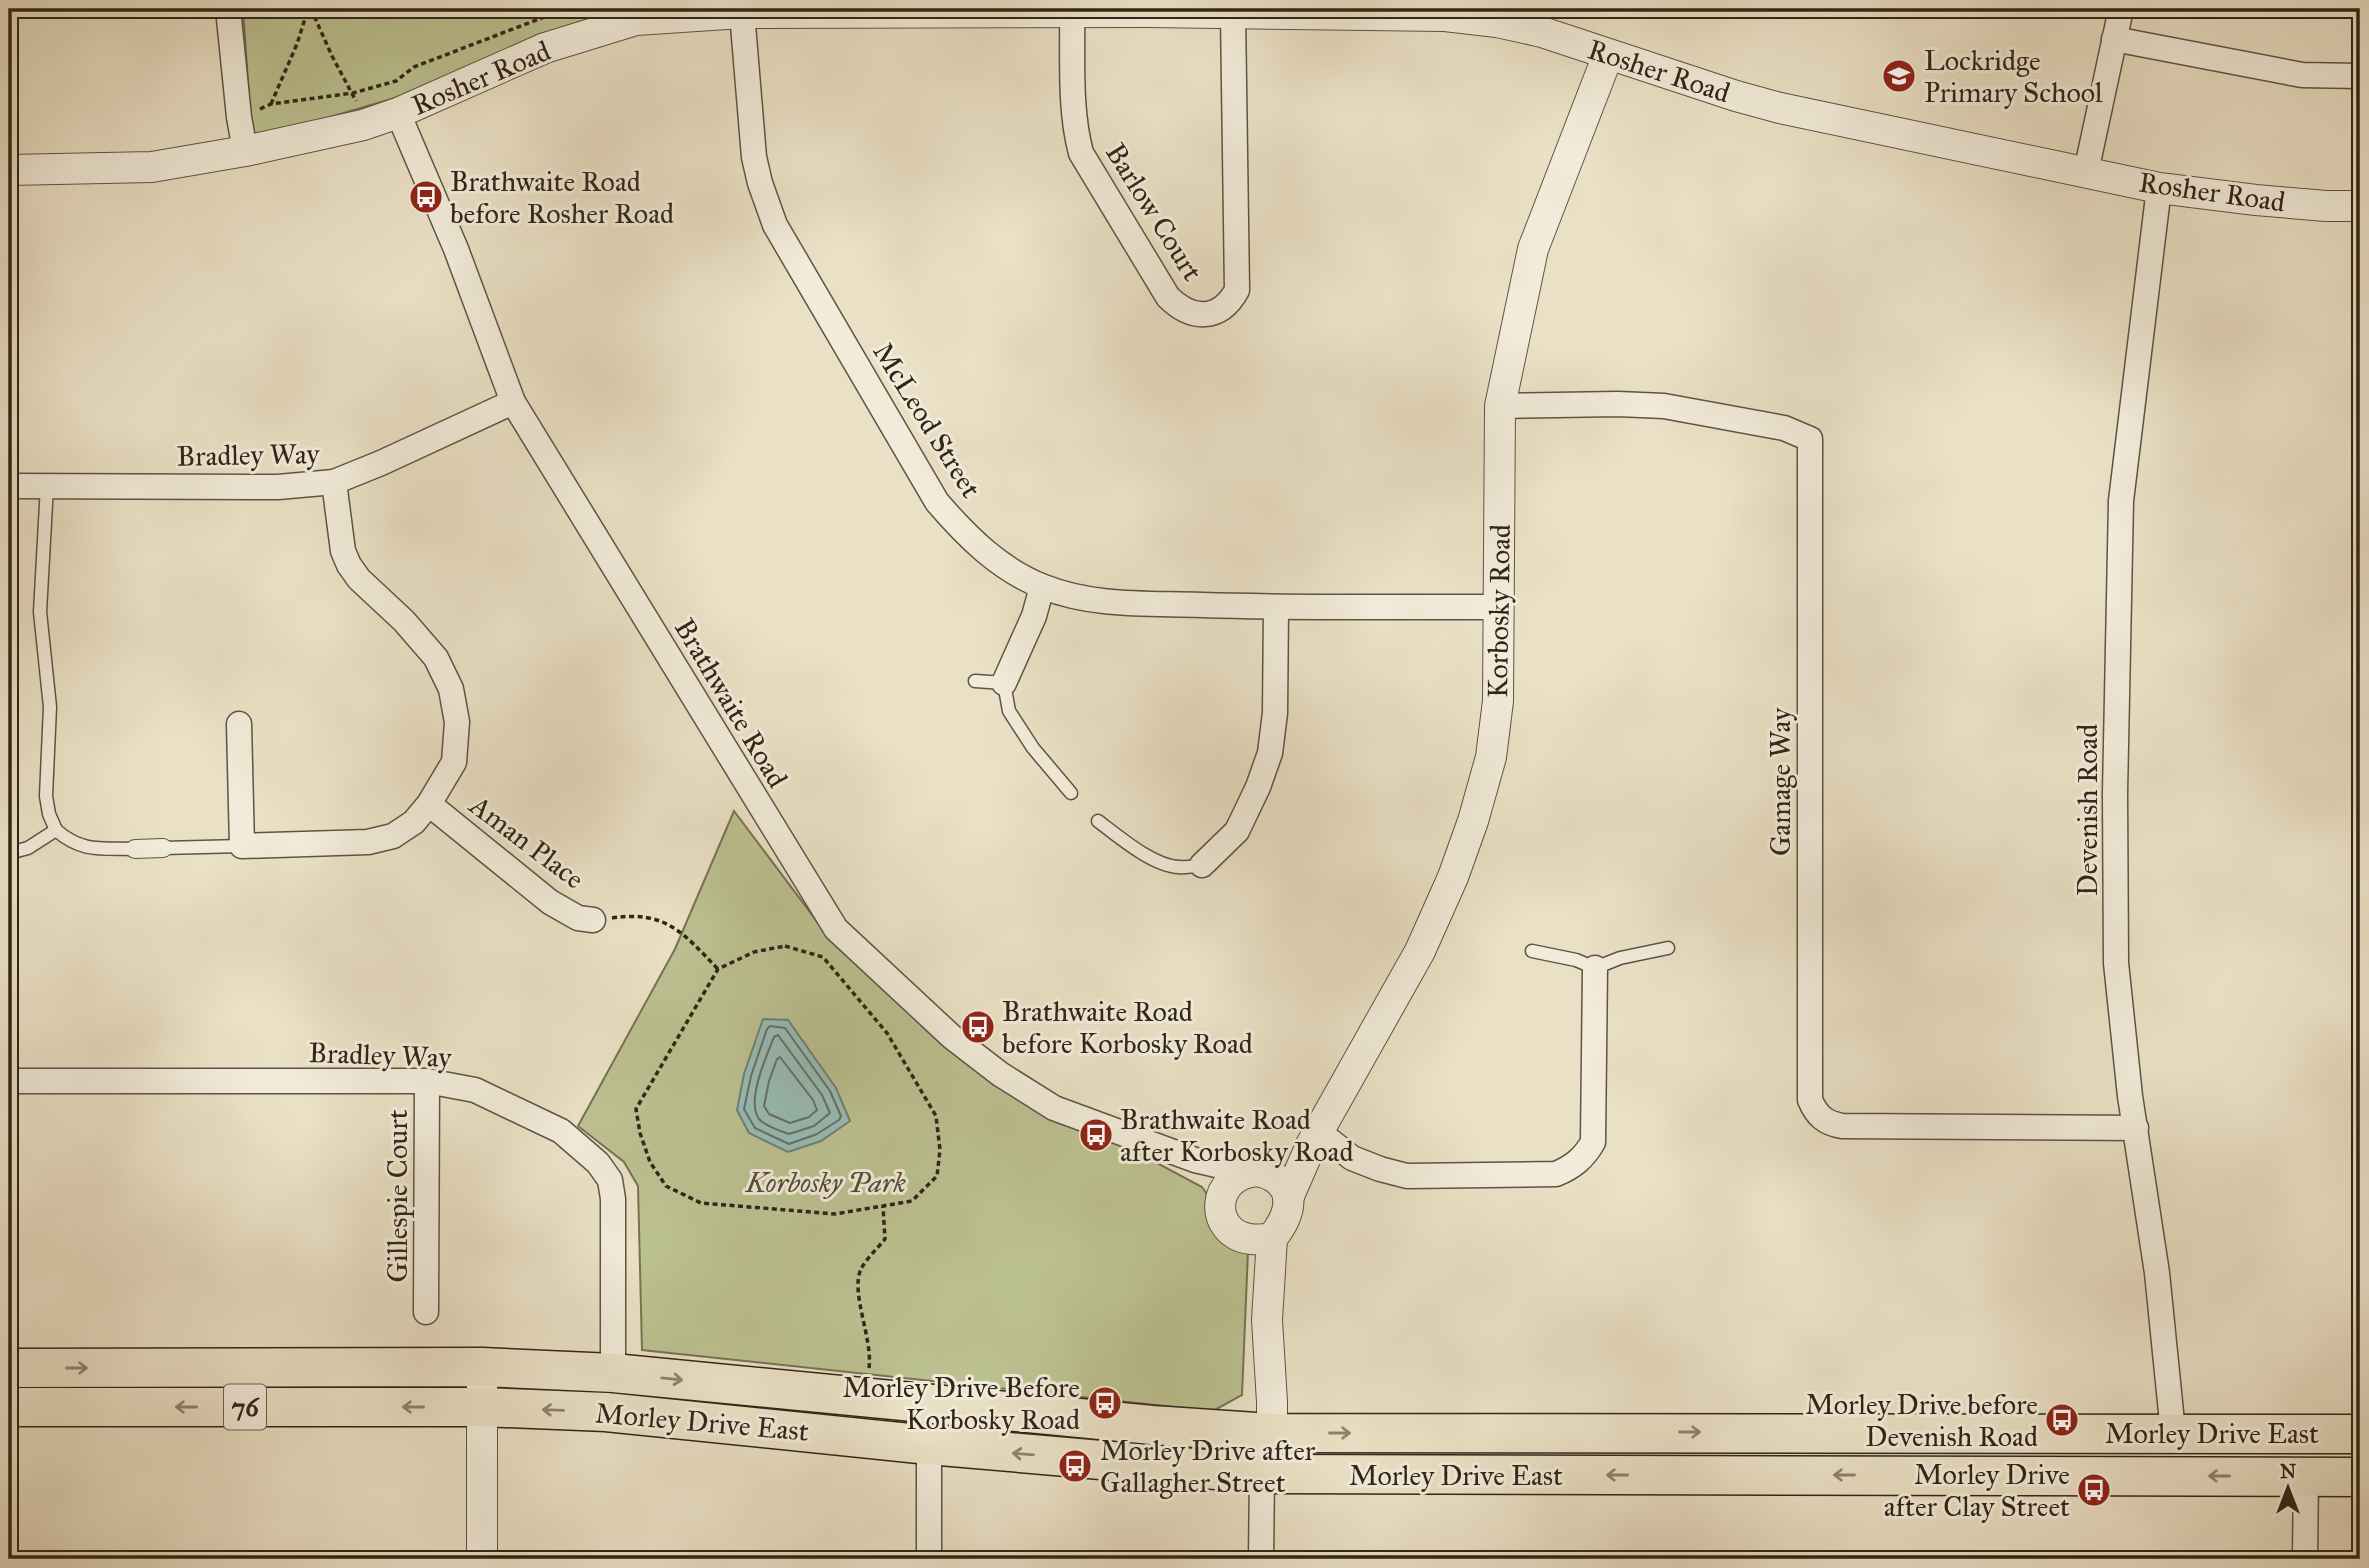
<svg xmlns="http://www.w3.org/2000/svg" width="2369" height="1568" viewBox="0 0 2369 1568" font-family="'IM FELL Great Primer',serif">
<rect width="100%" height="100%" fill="#eae0c5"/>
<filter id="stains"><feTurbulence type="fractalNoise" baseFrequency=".00286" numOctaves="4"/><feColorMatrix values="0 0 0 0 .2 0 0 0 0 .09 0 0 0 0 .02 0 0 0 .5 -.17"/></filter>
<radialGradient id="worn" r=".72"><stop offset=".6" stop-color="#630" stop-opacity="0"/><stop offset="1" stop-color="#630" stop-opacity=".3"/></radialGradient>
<!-- green -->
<g fill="#bcc191" stroke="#767254" stroke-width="2">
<polygon points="243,9 648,9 405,95 252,140"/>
<polygon points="734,811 828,936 981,1069 1202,1187 1248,1251 1242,1395 1213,1411 642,1350 638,1186 624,1162 578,1126 675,949"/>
</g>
<!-- water -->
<polygon fill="#98bdb7" stroke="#6f8077" stroke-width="2" points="763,1019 788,1020 836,1088 850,1121 821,1141 788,1152 749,1133 737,1110 744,1074"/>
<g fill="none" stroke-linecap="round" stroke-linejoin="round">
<!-- shore -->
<g stroke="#647068" stroke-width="2">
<polygon points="770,1026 785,1028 830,1091 841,1116 839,1120 817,1134 789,1144 755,1128 744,1109 751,1076 767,1029"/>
<path d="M778 1035 822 1095 830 1113 814 1126 789 1134C780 1131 765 1126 759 1119 746 1101 766 1057 774 1037Z"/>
<polygon points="780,1057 813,1100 817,1110 809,1117 790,1123 769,1114 764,1106 769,1081 777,1059"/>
</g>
<defs>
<g id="service">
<polyline points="47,486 40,612 50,707 46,796 49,814 56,830"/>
<polyline points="975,681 1004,683 1009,711 1033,748 1071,793"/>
<path d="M1098 821C1119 837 1153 866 1179 867 1187 868 1194 866 1202 865"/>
<polyline points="163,848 242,846"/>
<path d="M9 853 28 848 56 830C82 853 102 848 135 849"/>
<polyline points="1532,951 1576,960 1595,968 1620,958 1668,948"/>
</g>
<polyline id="pedestrian" points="135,849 163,848"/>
<g id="minor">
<polyline points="228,9 239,117 245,151"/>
<path d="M1072 12C1073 59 1069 108 1081 153L1168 297C1192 321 1220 321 1237 290L1233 14"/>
<path d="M742 13 754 157 760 183 775 225 937 502C967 537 1000 570 1044 587 1094 607 1150 603 1202 605 1301 608 1401 607 1500 607"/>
<polyline points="2114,39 2302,75 2360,76"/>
<polyline points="398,113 456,249 513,402 836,929 952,1037 1000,1074 1054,1108 1195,1160 1247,1172"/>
<polyline points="2086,172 2121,9"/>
<polyline points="2159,188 2121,501 2115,793 2116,963 2130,1096 2157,1273 2173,1432"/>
<path d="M1500 406 1618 404 1664 406 1784 428 1810 439V1100C1817 1116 1825 1123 1842 1126L2136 1128"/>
<polyline points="9,486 278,487 334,482 381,463 513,402"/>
<polyline points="1004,683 1034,616 1042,587"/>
<polyline points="239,724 242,846 368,842 393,836 414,822 429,804 454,762 457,722 451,689 436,658 404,621 359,579 349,565 343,551 334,482"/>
<polyline points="429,804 550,902 578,918 593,920"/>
<polyline points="1202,865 1237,831 1258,787 1270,753 1275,713 1276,607"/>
<polyline points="9,1081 427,1081 475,1090 561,1131 598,1163 610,1180 613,1199 613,1373"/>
<path d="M1319 1132 1352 1158 1380 1169 1407 1176 1556 1174C1573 1167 1584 1158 1593 1142L1595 968"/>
<polyline points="426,1312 427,1081"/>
<polyline points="929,1445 929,1559"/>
<polyline points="1261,1559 1262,1474"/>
<polyline points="2305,1559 2306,1476"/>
</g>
<g id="tertiary">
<polyline points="9,170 152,167 245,151 363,125 398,113 545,48 636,20 742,13 1149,12 1445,16 1497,22 1542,32 1736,96 1780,108 2159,188 2256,200 2326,206 2360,206"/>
<path d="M1258 1171C1298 1181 1294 1211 1272 1238 1265 1239 1257 1240 1250 1239 1208 1233 1210 1174 1258 1171Z"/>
<polyline points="1288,1198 1312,1143 1420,951 1453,877 1473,821 1491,757 1498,701 1500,406 1533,249 1608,55"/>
<polyline points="482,1385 482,1559"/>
<polyline points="1262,1474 1272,1433 1272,1402 1267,1320 1272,1238"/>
</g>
<g id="primary">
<polyline points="9,1368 482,1367 613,1373 1152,1425 1272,1433 2360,1434"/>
<polyline points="9,1407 482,1407 606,1412 929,1445 1262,1474 2360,1477"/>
</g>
</defs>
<!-- service casing -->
<use href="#service" stroke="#5f5343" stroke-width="15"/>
<!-- pedestrian casing -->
<use href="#pedestrian" stroke="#5f5343" stroke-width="20"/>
<!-- minor casing -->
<use href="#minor" stroke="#5f5343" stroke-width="27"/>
<!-- tertiary casing -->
<use href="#tertiary" stroke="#5f5343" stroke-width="32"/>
<!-- primary casing -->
<use href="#primary" stroke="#312418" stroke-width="41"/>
<!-- path -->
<g stroke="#312418" stroke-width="3.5" stroke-dasharray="5 3.5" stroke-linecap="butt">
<polyline points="311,9 332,56 356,101"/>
<polyline points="271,104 297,44 308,9"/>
<polyline points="260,109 271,104 353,93 396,81 414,67 565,9"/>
<path d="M612 918C666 910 683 933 718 969"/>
<polygon points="785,946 823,957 887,1033 936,1116 940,1150 937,1176 912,1201 835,1214 701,1203 666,1186 650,1162 640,1133 636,1109 718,969 754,952"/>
<path d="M869 1368C873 1339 850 1292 861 1269 866 1259 878 1248 885 1239L883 1206"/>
</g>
<!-- service -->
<use href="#service" stroke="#f1ebd9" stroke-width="12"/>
<!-- pedestrian -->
<use href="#pedestrian" stroke="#f1ebd9" stroke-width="18"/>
<!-- minor -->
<use href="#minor" stroke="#f1ebd9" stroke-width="24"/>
<!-- tertiary -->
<use href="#tertiary" stroke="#f1ebd9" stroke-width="30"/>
<!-- primary -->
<use href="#primary" stroke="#eae0c5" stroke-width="38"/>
</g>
<!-- one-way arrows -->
<defs><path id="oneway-shaft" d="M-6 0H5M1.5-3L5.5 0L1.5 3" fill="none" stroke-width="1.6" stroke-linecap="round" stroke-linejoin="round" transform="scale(1.75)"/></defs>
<g stroke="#8e826e">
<use href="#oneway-shaft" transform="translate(77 1368)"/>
<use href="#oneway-shaft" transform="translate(672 1379) rotate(6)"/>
<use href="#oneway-shaft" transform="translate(186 1407) rotate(-180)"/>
<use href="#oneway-shaft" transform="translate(413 1407) rotate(-180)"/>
<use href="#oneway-shaft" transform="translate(553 1410) rotate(-178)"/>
<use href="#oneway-shaft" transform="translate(1690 1432)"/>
<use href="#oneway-shaft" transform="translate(1340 1433)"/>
<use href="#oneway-shaft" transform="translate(1023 1454) rotate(-175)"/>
<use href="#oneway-shaft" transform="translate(1617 1475) rotate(-180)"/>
<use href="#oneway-shaft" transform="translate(1844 1475) rotate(-180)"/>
<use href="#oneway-shaft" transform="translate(2219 1476) rotate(-180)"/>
</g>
<!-- icons -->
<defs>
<symbol id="school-disc" viewBox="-11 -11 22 22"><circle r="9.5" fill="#8f2418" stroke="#f1ebd9"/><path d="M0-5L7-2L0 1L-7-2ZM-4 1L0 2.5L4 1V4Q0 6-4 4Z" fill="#fff"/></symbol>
<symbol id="bus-disc" viewBox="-11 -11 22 22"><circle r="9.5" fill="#8f2418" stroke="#f1ebd9"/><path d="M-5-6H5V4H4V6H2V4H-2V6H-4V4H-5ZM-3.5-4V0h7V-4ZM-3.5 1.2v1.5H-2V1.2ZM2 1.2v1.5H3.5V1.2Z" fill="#fff"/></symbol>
</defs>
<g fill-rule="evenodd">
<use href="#school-disc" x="1880" y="57" width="38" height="38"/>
<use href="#bus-disc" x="407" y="178" width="38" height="38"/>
<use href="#bus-disc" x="959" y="1008" width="38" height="38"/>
<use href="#bus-disc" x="1077" y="1116" width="38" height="38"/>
<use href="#bus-disc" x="1086" y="1384" width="38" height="38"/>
<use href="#bus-disc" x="2043" y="1401" width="38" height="38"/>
<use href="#bus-disc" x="1056" y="1447" width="38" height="38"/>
<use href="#bus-disc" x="2075" y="1471" width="38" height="38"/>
</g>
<g text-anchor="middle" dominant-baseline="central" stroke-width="6" stroke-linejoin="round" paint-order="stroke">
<!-- shield labels -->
<rect fill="#f1ebd9" stroke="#6b6052" stroke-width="2" x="224" y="1384.5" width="42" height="45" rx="5"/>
<g font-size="26" font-weight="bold" fill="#312418">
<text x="245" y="1407">76</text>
</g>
<!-- poi labels -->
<g font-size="28" fill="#312418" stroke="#f1ebd9" text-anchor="start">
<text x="1924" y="60">Lockridge<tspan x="1924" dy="32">Primary School</tspan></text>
<text x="450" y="181">Brathwaite Road<tspan x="450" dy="32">before Rosher Road</tspan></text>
<text x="1002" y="1011">Brathwaite Road<tspan x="1002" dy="32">before Korbosky Road</tspan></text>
<text x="1120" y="1119">Brathwaite Road<tspan x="1120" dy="32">after Korbosky Road</tspan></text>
<text x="1080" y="1387" text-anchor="end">Morley Drive Before<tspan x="1080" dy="32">Korbosky Road</tspan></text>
<text x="2038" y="1404" text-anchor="end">Morley Drive before<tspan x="2038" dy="32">Devenish Road</tspan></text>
<text x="1100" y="1450">Morley Drive after<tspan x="1100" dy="32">Gallagher Street</tspan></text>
<text x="2070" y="1474" text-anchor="end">Morley Drive<tspan x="2070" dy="32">after Clay Street</tspan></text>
</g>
<!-- street labels -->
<g font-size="28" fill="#312418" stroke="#f1ebd9">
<text transform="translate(1659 71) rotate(18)">Rosher Road</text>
<text transform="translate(481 78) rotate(-23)">Rosher Road</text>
<text transform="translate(2212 192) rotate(8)">Rosher Road</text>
<text transform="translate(1154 212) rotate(58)">Barlow Court</text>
<text transform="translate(927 420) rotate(58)">McLeod Street</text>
<text transform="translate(248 455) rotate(-1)">Bradley Way</text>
<text transform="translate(1499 611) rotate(-89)">Korbosky Road</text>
<text transform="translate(731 703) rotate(59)">Brathwaite Road</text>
<text transform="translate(1780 782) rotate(-90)">Gamage Way</text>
<text transform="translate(2087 810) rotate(-90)">Devenish Road</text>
<text transform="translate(527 842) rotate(37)">Aman Place</text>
<text transform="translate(380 1055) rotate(2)">Bradley Way</text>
<text transform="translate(397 1196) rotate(-90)">Gillespie Court</text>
<text transform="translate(702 1422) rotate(5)">Morley Drive East</text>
<text x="2212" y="1433">Morley Drive East</text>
<text x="1456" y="1475">Morley Drive East</text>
</g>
<!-- park labels -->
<g font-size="28" font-style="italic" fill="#544b36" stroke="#f1ebd9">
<text x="826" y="1182">Korbosky Park</text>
</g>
</g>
<!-- margin -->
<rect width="2369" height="1568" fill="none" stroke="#eae0c5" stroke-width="35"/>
<rect x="10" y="10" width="2348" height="1547" fill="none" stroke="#312418" stroke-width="3.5"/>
<rect x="18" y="18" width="2334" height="1533" fill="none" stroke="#312418" stroke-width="2"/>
<!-- north arrow -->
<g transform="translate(2288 1488)" stroke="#f1ebd9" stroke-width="5" paint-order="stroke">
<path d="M0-5L12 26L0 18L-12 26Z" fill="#312418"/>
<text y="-10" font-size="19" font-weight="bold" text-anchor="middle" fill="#312418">N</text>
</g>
<rect width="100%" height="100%" filter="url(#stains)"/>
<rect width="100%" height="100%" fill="url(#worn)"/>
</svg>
